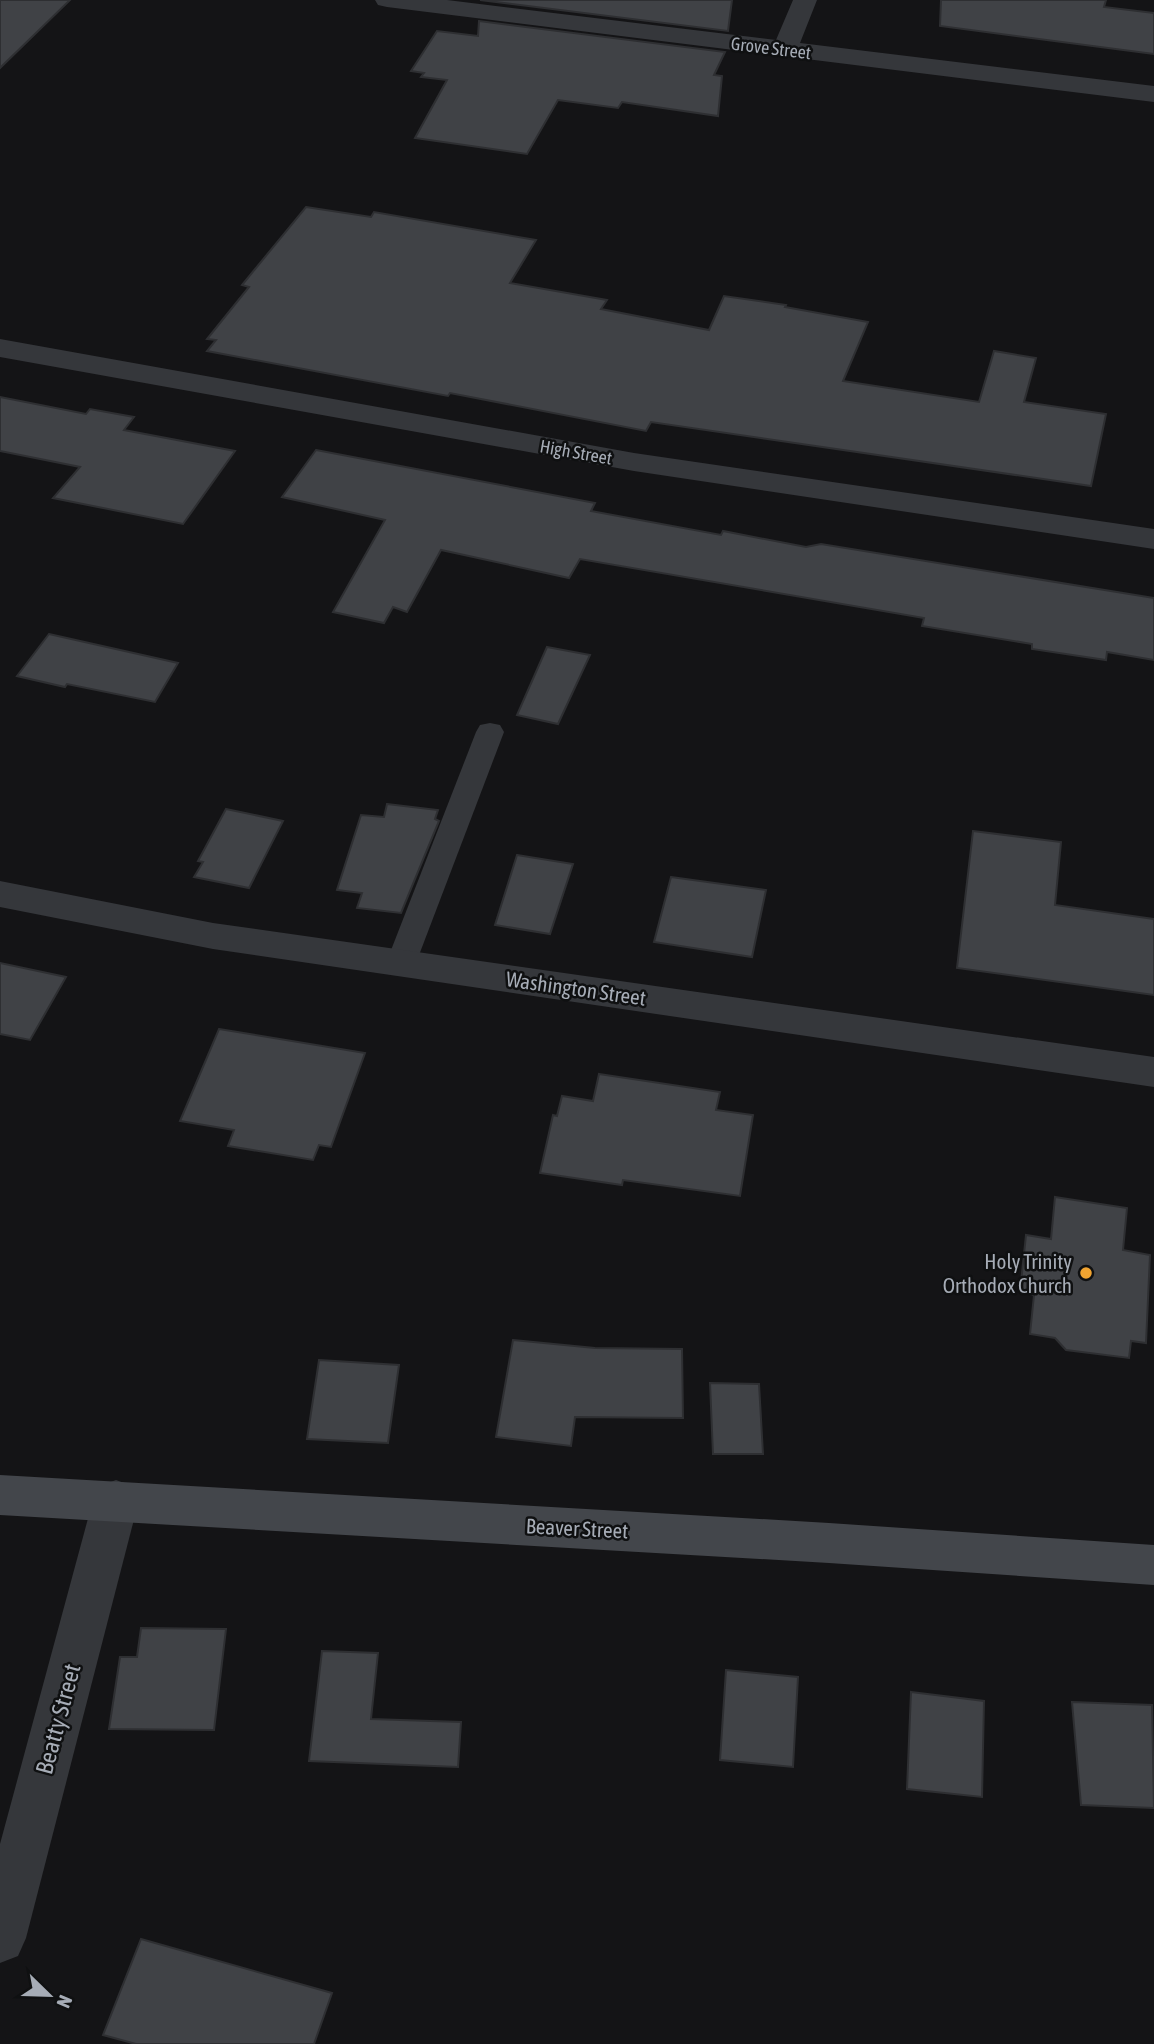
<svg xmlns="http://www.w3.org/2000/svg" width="1154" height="2044" viewBox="0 0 1154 2044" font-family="'Asap Condensed',sans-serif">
<rect width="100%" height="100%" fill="#141416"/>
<!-- building -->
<g fill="#404246" stroke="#2e2f32" stroke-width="2">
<polygon points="0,0 70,0 0,68"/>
<polygon points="480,0 732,0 728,31"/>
<polygon points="941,0 1106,0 1104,7 1154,13 1154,54 940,26"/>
<polygon points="479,21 725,52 714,75 722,76 718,116 622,102 618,108 558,100 527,154 415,138 447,80 421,77 424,73 411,71 437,31 478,36"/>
<polygon points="306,207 371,217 374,212 536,240 510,283 607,300 601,309 709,330 724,296 786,305 785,307 868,322 843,381 979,402 994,351 1036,358 1024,402 1106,414 1091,486 651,422 646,431 450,393 448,396 207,351 216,340 207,339 249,287 242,285"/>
<polygon points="0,397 86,414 90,409 134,417 124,430 235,451 183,524 53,498 80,467 0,451"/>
<polygon points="316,450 595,503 591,511 721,535 723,531 806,547 821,544 1154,598 1154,660 1107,652 1106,660 1032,649 1032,644 922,626 924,618 580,559 569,578 441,550 407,612 393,607 384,623 333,612 385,520 282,497"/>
<polygon points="49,634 178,663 155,702 67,684 65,687 17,676"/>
<polygon points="547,647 590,655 558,724 517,715"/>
<polygon points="387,804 438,810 435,819 439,821 401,913 357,908 362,893 337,890 361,815 384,817"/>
<polygon points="226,809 283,821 249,888 194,877 203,862 198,861"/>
<polygon points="973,831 1061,842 1055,905 1154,919 1154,995 957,968"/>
<polygon points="517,855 573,864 550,934 495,925"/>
<polygon points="671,877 766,890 752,957 654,942"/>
<polygon points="0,963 66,977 30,1040 0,1034"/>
<polygon points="219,1029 365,1053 331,1147 319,1145 313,1160 228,1146 234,1130 180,1121"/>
<polygon points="599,1074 720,1092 716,1110 753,1115 740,1196 623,1180 622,1185 540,1173 553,1115 557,1116 562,1096 593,1101"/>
<polygon points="1055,1197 1127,1208 1123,1250 1150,1255 1146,1343 1131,1341 1129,1358 1066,1350 1055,1338 1030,1334 1034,1295 1020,1292 1026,1235 1051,1239"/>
<polygon points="513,1340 595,1348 682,1349 683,1418 575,1417 571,1446 496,1437"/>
<polygon points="319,1360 399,1365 388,1443 307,1439"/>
<polygon points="710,1383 759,1384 763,1454 713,1454"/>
<polygon points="141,1628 226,1629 214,1730 109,1729 120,1657 137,1657"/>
<polygon points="322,1651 378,1653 371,1719 461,1722 458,1767 309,1761"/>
<polygon points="726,1670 798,1677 793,1767 720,1760"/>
<polygon points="911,1692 984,1701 982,1797 907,1789"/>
<polygon points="1072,1702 1152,1705 1154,1808 1081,1805"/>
<polygon points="141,1939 332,1993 314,2044 136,2044 103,2035"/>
</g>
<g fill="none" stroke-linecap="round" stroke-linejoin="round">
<!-- lane -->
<polygon fill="#35373b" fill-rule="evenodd" points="490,723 500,725 504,732 416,963 412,971 401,974 390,971 386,963 476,732 480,725"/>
<!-- street -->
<g fill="#35373b" fill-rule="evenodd">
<polygon points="375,0 447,0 776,40 793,0 817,0 800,43 1154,86 1154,102 387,7 378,5"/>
<polygon points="0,339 634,453 1154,529 1154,549 634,471 0,357"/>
<polygon points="0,881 213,923 1154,1057 1154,1087 213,949 0,907"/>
<polygon points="116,1480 132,1486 139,1500 26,1938 18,1956 0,1963 0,1844 93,1500 100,1486"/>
</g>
<!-- secondary -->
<polygon fill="#43464b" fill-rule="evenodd" points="0,1475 829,1523 1154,1545 1154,1585 829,1563 0,1515"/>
</g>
<!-- markers -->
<circle fill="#f1a431" stroke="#0f1011" stroke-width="2.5" cx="1086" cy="1273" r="7"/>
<g text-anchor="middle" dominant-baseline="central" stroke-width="5" stroke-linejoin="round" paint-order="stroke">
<!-- far-street labels -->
<g font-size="18" fill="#a6acb6" stroke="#0f1011">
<text transform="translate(771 48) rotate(7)">Grove Street</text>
<text transform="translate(576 452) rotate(10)">High Street</text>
</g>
<!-- street labels -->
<g font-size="21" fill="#a6acb6" stroke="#0f1011">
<text transform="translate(576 988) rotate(8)">Washington Street</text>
<text transform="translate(577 1528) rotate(3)">Beaver Street</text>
</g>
<!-- poi labels -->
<g font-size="21" fill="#a6acb6" stroke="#0f1011" text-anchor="end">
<text x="1072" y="1261">Holy Trinity<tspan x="1072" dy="24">Orthodox Church</tspan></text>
</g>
<!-- near-street labels -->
<g font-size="24" fill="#a6acb6" stroke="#0f1011">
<text transform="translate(58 1719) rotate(-75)">Beatty Street</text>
</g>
</g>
<!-- north arrow -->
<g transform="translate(49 1995) rotate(113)" stroke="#0f1011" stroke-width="5" paint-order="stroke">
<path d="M0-5L12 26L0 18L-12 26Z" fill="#a6acb6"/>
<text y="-10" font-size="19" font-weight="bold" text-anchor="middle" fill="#a6acb6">N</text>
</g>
</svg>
